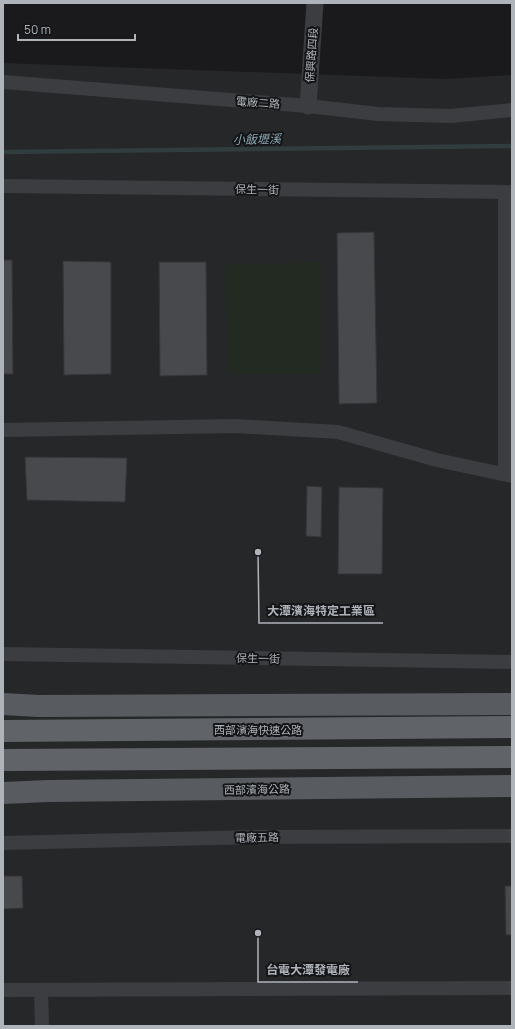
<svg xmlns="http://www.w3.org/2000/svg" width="515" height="1029" viewBox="0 0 515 1029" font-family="Manrope,'Noto Sans TC',sans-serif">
<rect width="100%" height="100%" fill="#1a1a1c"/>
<!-- built -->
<polygon fill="#262729" points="3,63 446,79 512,75 512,1026 3,1026"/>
<!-- green -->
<polygon fill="#222a22" points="322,262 321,374 228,374 225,265"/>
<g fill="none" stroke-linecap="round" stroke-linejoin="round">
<!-- stream -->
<polyline stroke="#313c3f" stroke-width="4.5" points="3,152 512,146"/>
</g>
<!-- building -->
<g fill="#47494c" stroke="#343538">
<polygon points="374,232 377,403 339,404 337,233"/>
<polygon points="3,260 12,260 13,374 3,374"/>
<polygon points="63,261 111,262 111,374 64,375"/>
<polygon points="159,262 206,262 207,375 160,376"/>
<polygon points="25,457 127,458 125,502 27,500"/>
<polygon points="307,486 322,487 321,537 306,536"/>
<polygon points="339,487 383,488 382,574 338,574"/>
<polygon points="3,876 22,876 23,908 3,909"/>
<polygon points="505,886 512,886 512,935 506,935"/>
</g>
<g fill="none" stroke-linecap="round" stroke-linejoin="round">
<!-- minor -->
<g stroke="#3b3d41" stroke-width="14">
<polyline points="3,82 308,106 378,114 451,116 512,110"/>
<polyline points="3,186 512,192"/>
<polyline points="505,192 505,474"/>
<polyline points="3,430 235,426 338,432 437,460 512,476"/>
<polyline points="3,654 512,662"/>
<polyline points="3,843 257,837 512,836"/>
<polyline points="3,990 512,988"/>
<polyline points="41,990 42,1026"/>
</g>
<!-- tertiary -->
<polyline stroke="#3b3d41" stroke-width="17" points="308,106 315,3"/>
<!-- primary -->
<g stroke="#585b60" stroke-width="22">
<polyline points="3,704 39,706 512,704"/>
<polyline points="3,793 48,791 512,786"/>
</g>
<!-- trunk -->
<g stroke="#606468" stroke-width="22">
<polyline points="3,731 512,727"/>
<polyline points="3,760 512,757"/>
</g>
</g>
<g text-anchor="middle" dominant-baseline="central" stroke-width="4" stroke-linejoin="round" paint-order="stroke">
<!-- street labels -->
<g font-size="11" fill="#aeb4ba" stroke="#151517">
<text transform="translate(311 55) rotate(-86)">保興路四段</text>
<text transform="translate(258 102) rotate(4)">電廠二路</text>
<text transform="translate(257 189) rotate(1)">保生一街</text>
<text transform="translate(258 658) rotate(1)">保生一街</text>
<text x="258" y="729">西部濱海快速公路</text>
<text transform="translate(257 789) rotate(-1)">西部濱海公路</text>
<text transform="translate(257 837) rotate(-1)">電廠五路</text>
</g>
<!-- water labels -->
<g font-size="12" font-style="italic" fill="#88a6b2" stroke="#151517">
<text transform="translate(257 139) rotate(-1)">小飯壢溪</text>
</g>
</g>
<!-- callouts -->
<path fill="none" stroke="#aeb4ba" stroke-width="1.5" d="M258 552L259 623H383M258 933L258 982H358"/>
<g fill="#aeb4ba" stroke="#151517" stroke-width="1.5">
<circle cx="258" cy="552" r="4"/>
<circle cx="258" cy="933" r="4"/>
</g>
<g font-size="12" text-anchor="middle" font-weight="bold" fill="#aeb4ba" stroke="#151517" stroke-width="4" stroke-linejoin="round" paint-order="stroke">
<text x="321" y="615">大潭濱海特定工業區</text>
<text x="308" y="974">台電大潭發電廠</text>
</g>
<!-- border -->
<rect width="515" height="1029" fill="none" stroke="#aeb4ba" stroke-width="8"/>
<!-- scale -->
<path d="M18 34v6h117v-6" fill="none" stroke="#aeb4ba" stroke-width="2"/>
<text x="24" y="34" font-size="12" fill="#aeb4ba" stroke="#151517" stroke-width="3" paint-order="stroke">50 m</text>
</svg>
